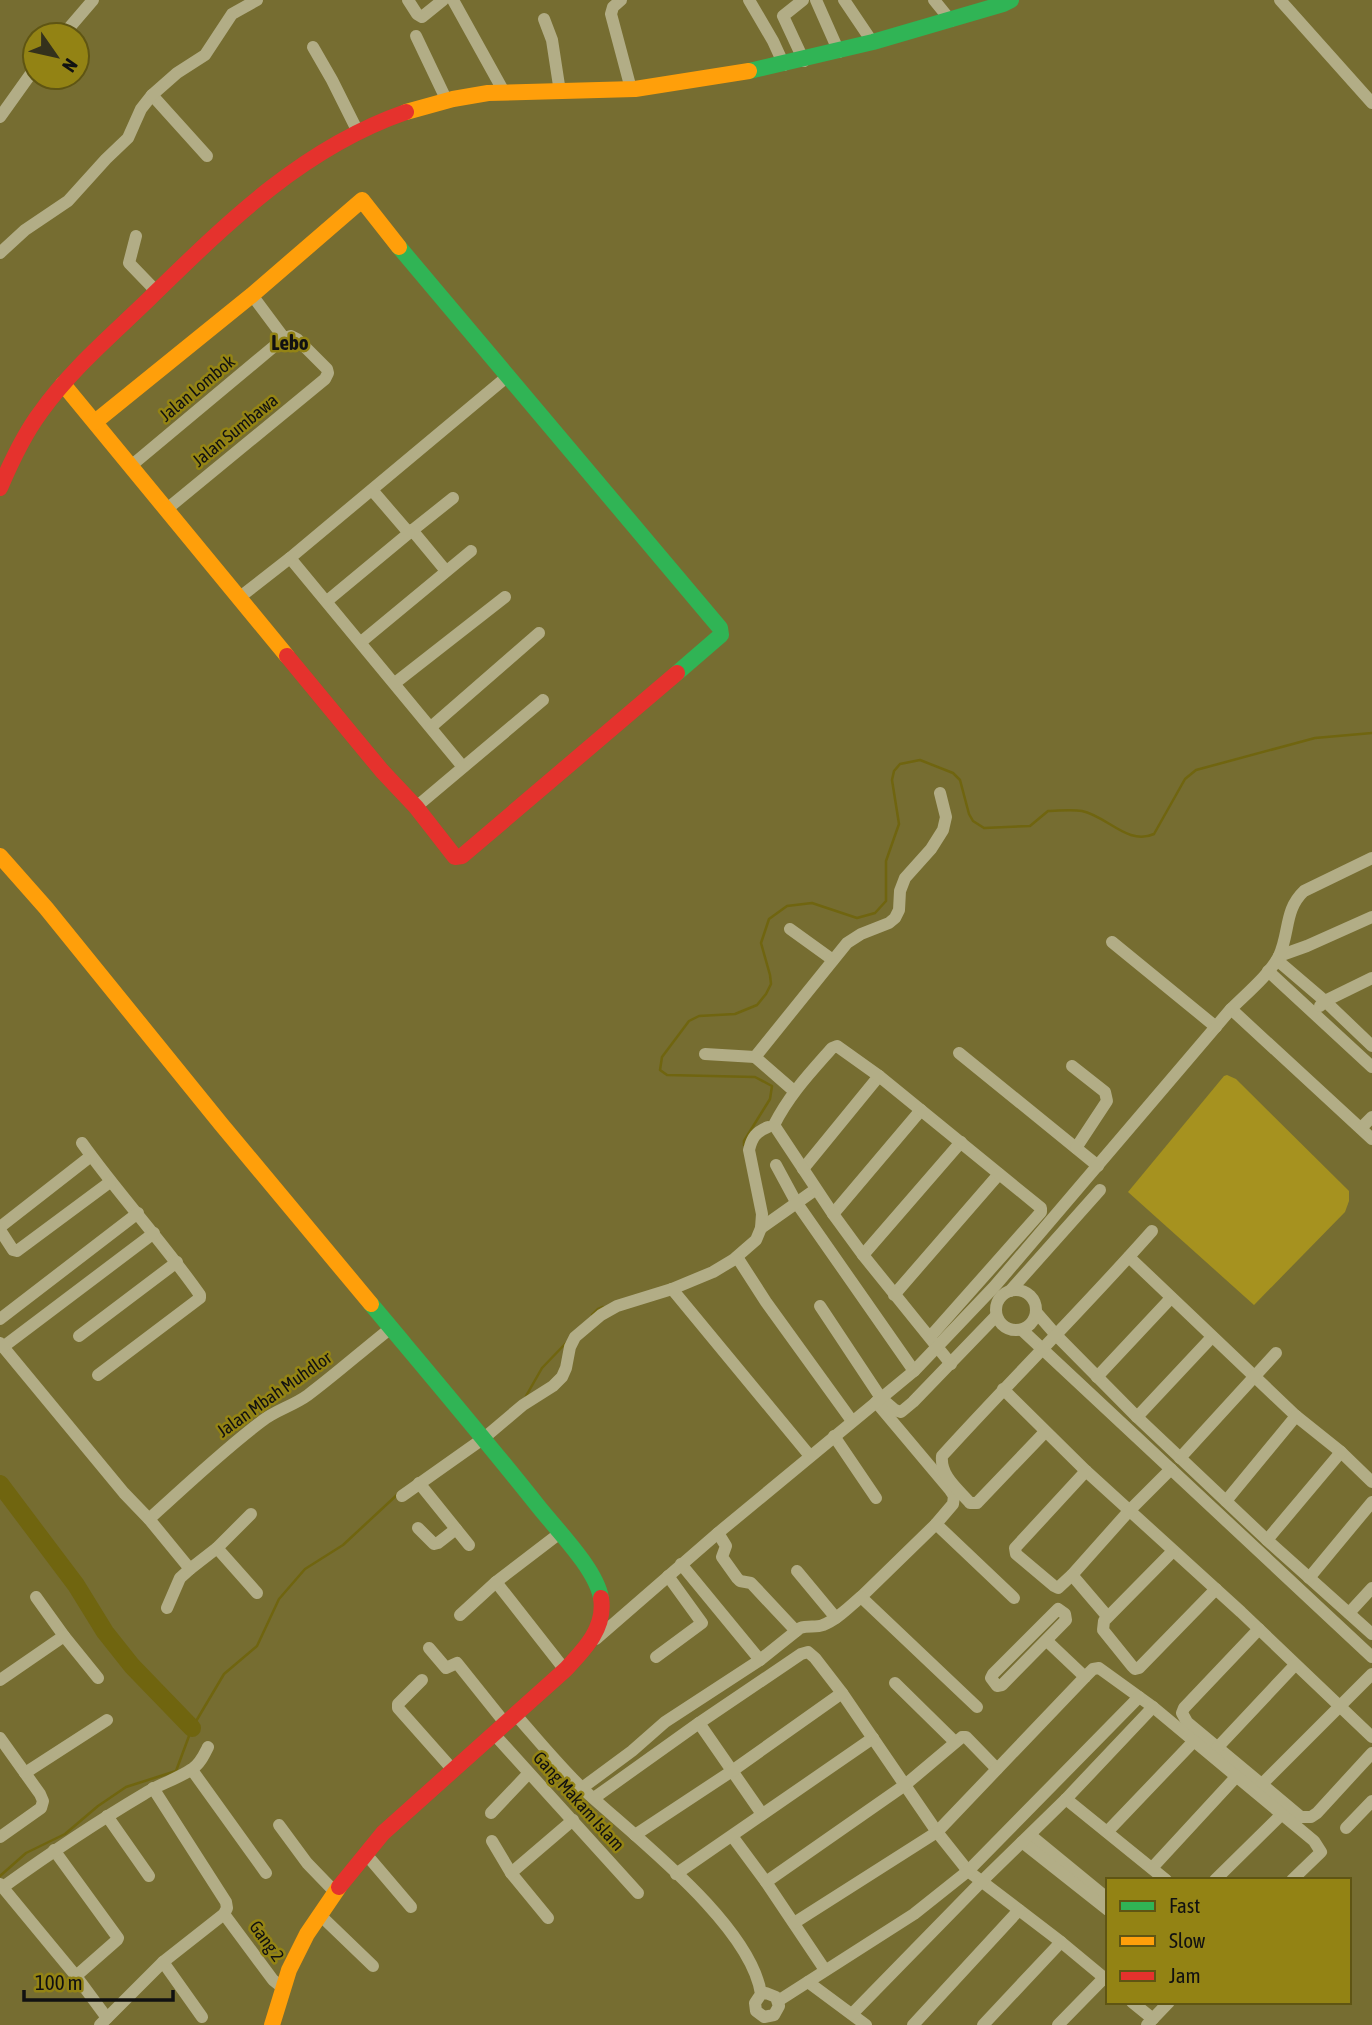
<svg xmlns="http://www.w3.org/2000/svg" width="1372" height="2025" viewBox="0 0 1372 2025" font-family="'Asap Condensed',sans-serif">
<rect width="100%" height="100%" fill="#766d31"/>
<!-- green -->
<polygon fill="#a6921f" points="1227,1075 1236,1079 1349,1191 1349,1201 1345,1212 1254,1305 1128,1192 1224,1076"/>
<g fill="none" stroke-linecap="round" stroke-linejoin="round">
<!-- stream -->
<g stroke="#70650f" stroke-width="2.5">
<path d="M744 1145V1141L770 1099 772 1086 755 1077 667 1075 660 1070 662 1057 689 1021 699 1016 735 1014 757 1005 766 994 771 984 770 975 761 943 769 919 787 906 812 903 857 918 875 913 886 901V861L899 824 892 780 894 771 900 764 920 760 953 773 960 780 969 814 973 821 984 828 1030 826 1048 811C1058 811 1071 809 1082 811 1107 816 1128 846 1154 834L1185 779 1196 770 1315 738 1372 733"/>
<polyline points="592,1315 598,1309 603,1307"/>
<polyline points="526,1396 542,1368 566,1343"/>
<polyline points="0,1876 26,1853 65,1834 98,1806 126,1787 176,1771 192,1728 224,1674 257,1646 279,1599 305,1569 343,1545 399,1493"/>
</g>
<!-- river -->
<polyline stroke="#70650f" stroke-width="18" points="0,1484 76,1585 105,1632 132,1666 192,1728"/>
<!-- street -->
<g stroke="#b2ad86" stroke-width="12">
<polyline points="408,0 417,14 422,17 443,0"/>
<polyline points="453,0 504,92"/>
<polyline points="621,0 613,7 611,14 631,89"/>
<polyline points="749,0 773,41 784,65"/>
<polyline points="803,0 783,16 804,61"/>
<polyline points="816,0 839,52"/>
<polyline points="844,0 873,43"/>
<polyline points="934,0 951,21"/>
<polyline points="1280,0 1372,103"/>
<polyline points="544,19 552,40 560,92"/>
<polyline points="63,35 93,0"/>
<polyline points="416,36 446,99"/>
<polyline points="313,47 332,80 358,132"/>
<polyline points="152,95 207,156"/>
<polyline points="0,117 35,68"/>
<polyline points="136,236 129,263 156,291"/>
<polyline points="0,253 25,230 68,201 106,159 128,138 141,109 152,95 177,73 205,55 232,14 257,0"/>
<polyline points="252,295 284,338"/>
<polyline points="132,465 284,338"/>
<polyline points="167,509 325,379 328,373 327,369 297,339 291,336 284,338"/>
<polyline points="412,530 446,571"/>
<polyline points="409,533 453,498"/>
<polyline points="290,558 463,767"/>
<polyline points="240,597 290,558 509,375"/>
<polyline points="327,601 409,533 372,490"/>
<polyline points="361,642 471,551"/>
<polyline points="395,683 505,597"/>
<polyline points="431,727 539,633"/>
<polyline points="416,807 543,700"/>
<polyline points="790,929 833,960"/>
<polyline points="1112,942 1216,1027"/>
<polyline points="1279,956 1307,946 1372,917"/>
<polyline points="1277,960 1325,1001 1372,1046"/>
<polyline points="1268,971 1372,1067"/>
<polyline points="1320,1006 1325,1001 1372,978"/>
<polyline points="1231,1009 1372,1139"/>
<polyline points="959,1053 1098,1166"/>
<polyline points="705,1054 755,1057"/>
<polyline points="1072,1066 1105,1092 1107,1101 1076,1148"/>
<polyline points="794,1091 755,1057 847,943 861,934 889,923 895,918 899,910 900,891 905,878 931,849 943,830 946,817 940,793"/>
<polyline points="1361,1128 1372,1117"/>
<path d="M82 1143C119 1195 163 1242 200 1295V1298L98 1375"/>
<polyline points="776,1165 796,1202 914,1371"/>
<polyline points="803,1169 879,1076"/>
<polyline points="833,1214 921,1110"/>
<polyline points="0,1227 91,1156"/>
<polyline points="761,1228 812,1192"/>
<polyline points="0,1230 13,1250 17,1251 110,1182"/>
<polyline points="863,1255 961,1142"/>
<polyline points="737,1257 766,1302 852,1421"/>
<polyline points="1129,1257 1296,1416 1341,1452 1372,1482"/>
<polyline points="672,1289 810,1456"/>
<circle cx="1016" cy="1310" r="20"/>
<polyline points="1010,1291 1100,1190"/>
<polyline points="894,1295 999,1174"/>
<polyline points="820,1306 881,1398 895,1410 901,1412 913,1402 996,1316"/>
<polyline points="1036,1312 1056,1335 1137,1417 1267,1540 1372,1634"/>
<polyline points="0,1319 138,1213"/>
<polyline points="1022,1330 1372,1657"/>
<polyline points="79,1336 177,1262"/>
<path d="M930 1337 1041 1212V1208L879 1076 837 1046 832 1048C810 1073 789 1095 774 1125L833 1214 863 1255 951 1364"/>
<polyline points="0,1343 124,1493 149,1519 190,1569 180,1578 167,1608"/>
<polyline points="3,1347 154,1233"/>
<polyline points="1097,1377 1171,1298"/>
<polyline points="1003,1389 1086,1471 1241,1612 1372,1737"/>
<polyline points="876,1402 950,1490 954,1496 953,1504 936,1524 861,1597 977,1707"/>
<polyline points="1137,1417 1212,1337"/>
<path d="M1045 1432 977 1503H970C958 1489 940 1476 942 1456 1011 1380 1084 1308 1152 1231"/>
<polyline points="834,1436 876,1498"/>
<polyline points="1180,1458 1276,1353"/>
<polyline points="1086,1471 1015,1548 1016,1554 1054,1586 1058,1588 1072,1575 1129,1511 1171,1469"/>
<polyline points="419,1483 469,1545"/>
<path d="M402 1496 484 1438 523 1405 553 1386 562 1377 566 1368 570 1347 575 1337 601 1315 617 1306 672 1289 713 1272 733 1260 756 1240 761 1228 762 1214 749 1150C752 1137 756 1132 768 1127"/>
<polyline points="1226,1501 1296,1416"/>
<path d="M149 1519C186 1486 222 1451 262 1421 276 1410 293 1406 308 1395 336 1374 363 1350 391 1328"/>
<polyline points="936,1524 1014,1598"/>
<polyline points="418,1528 434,1544 438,1543 456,1529"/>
<polyline points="718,1533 726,1546 722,1557 737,1578 740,1581 751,1583 796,1631"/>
<polyline points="1267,1540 1341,1452"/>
<polyline points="217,1548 257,1593"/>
<polyline points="1173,1551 1104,1621 1103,1630 1132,1666 1135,1669 1139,1668 1216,1589"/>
<polyline points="681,1564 760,1660"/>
<polyline points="190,1569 217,1548 251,1514"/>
<polyline points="797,1571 836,1618"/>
<polyline points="1072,1575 1107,1616"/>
<polyline points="1309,1578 1372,1502"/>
<polyline points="496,1582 565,1670"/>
<polyline points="36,1597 64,1636"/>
<polygon points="1058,1609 1065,1614 1066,1620 1002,1685 997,1686 991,1678 993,1674"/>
<polyline points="1349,1613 1372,1588"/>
<polyline points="460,1615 496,1582 560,1533"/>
<polyline points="1259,1629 1184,1708 1182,1713 1187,1722 1301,1817 1311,1817 1317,1813 1372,1753"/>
<path d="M596 1639 718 1533 914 1371 994 1287 1231 1009C1246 994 1270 974 1279 956 1290 932 1284 910 1304 891L1372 858"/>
<polyline points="1047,1641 1085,1677"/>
<polyline points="429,1648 446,1668 457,1663 505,1723"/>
<polyline points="656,1657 702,1623 668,1576"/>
<polyline points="0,1680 64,1636 98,1678"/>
<polyline points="422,1680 398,1704 398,1708 453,1770"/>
<polyline points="895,1683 955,1742"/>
<path d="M515 1714C538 1740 559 1766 584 1790 635 1837 751 1925 761 1994L755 2003 756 2011 764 2017 774 2015 779 2006 776 1997 766 1993 761 1994"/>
<polyline points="699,1723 762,1814"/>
<polyline points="493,1733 638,1893"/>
<polyline points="0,1738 40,1794 43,1801 41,1808 0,1837"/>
<polyline points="1217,1748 1295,1665"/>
<polyline points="192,1770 266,1873"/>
<polyline points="25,1773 107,1720"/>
<polyline points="1261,1785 1372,1674"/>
<path d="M582 1788 632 1751 665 1722 760 1660 800 1628C808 1625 816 1628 823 1625 837 1620 850 1606 861 1597"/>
<polyline points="594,1798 699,1723 801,1654 808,1652 815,1658 842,1693 937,1832 968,1871 1061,1942 1108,1981"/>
<polyline points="1066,1799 1166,1880"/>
<polyline points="491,1813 529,1773"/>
<polyline points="107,1816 149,1876"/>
<polyline points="279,1825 307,1863 335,1892"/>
<polyline points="1346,1828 1372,1801"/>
<polyline points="1107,1832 1194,1741"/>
<polyline points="635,1835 732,1771 842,1693"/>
<polyline points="1030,1835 1108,1899"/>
<polyline points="732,1836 766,1882 825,1970"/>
<polyline points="492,1841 511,1873 548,1918"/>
<polyline points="1022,1842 1108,1910"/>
<polyline points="54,1850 118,1938 117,1940 76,1976"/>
<polyline points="365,1853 411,1907"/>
<polyline points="1152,1868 1236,1777"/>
<polyline points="511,1873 573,1820"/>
<polyline points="676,1874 873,1738"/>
<polyline points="1215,1880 1282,1814"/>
<polyline points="766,1882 905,1785 962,1737 966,1737 997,1769"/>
<polyline points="0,1884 76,1976 107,2018"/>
<path d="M3 1887C49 1854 95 1823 144 1794 159 1784 178 1779 192 1769 200 1764 204 1755 208 1747"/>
<polyline points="224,1914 273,1980 283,1988"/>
<polyline points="320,1915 373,1966"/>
<polyline points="794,1923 937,1832 1085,1677 1093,1669 1099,1668 1153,1707 1314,1841 1321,1852 1292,1880"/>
<polyline points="163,1962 202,2017"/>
<polyline points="808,1982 866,2025"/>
<polyline points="778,2001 914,1914 968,1871 1139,1697"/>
<polyline points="1132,2002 1153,2019"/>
<polyline points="852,2014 981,1882 1066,1799 1153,1707"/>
<polyline points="100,2025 163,1962 224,1914 227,1908 226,1902 153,1788"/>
<polyline points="913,2025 1019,1910"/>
<polyline points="983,2025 1061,1942"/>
<polyline points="1058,2025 1104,1978"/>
<polyline points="1147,2025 1169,2002"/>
</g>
<!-- fast -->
<g stroke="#30b455" stroke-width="16">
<polyline points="749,71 873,42 1003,4 1011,0"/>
<polyline points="399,247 720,628 721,635 677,673"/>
<path d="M371 1304C427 1371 484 1438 538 1506 557 1530 596 1569 601 1598"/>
</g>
<!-- slow -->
<g stroke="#ff9f0a" stroke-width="16">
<polyline points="406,112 453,99 488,93 635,89 749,71"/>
<polyline points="63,384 287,656"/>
<polyline points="95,422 252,295 362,200 399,247"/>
<polyline points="0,856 46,908 221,1124 371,1304"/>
<polyline points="272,2025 289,1970 307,1934 339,1887"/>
</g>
<!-- jam -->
<g stroke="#e5322d" stroke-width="16">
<path d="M0 488C11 462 23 436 40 413 71 369 112 335 150 298 226 224 302 148 406 112"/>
<polyline points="287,656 382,771 416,807 455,857 462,856 677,673"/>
<path d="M339 1887 383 1833 565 1670C584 1650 606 1628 601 1598"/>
</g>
</g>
<g text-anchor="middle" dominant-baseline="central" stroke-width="5" stroke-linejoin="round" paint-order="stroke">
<!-- street labels -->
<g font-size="18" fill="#111" stroke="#938314">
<text transform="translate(197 388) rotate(-40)">Jalan Lombok</text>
<text transform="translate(235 430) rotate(-39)">Jalan Sumbawa</text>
<text transform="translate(274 1394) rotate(-35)">Jalan Mbah Muhdlor</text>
<text transform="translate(579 1801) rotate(48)">Gang Makam Islam</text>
<text transform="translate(267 1941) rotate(54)">Gang 2</text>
</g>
<!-- quarter labels -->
<g font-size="21" font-weight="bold" fill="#111" stroke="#938314">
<text x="290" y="342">Lebo</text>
</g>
</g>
<!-- legend -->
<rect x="1106" y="1878" width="245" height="126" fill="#938314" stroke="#5f5513" stroke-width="2"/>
<rect x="1120" y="1901" width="35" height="10" fill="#30b455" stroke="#5f5513" stroke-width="2"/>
<text x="1169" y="1913" font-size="21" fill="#111111">Fast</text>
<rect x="1120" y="1936" width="35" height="10" fill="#ff9f0a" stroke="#5f5513" stroke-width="2"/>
<text x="1169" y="1948" font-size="21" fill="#111111">Slow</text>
<rect x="1120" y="1971" width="35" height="10" fill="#e5322d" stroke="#5f5513" stroke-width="2"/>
<text x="1169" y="1983" font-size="21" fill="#111111">Jam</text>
<!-- north arrow -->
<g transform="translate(56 56) rotate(124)"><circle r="33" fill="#938314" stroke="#5f5513" stroke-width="2"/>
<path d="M0-5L12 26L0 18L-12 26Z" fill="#34311c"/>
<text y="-10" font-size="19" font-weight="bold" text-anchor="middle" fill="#111111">N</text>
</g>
<!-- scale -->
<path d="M24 1990v10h149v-10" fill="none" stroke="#111111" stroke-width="3.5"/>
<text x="35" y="1990" font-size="21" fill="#111111" stroke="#938314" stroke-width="5" paint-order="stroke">100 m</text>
</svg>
